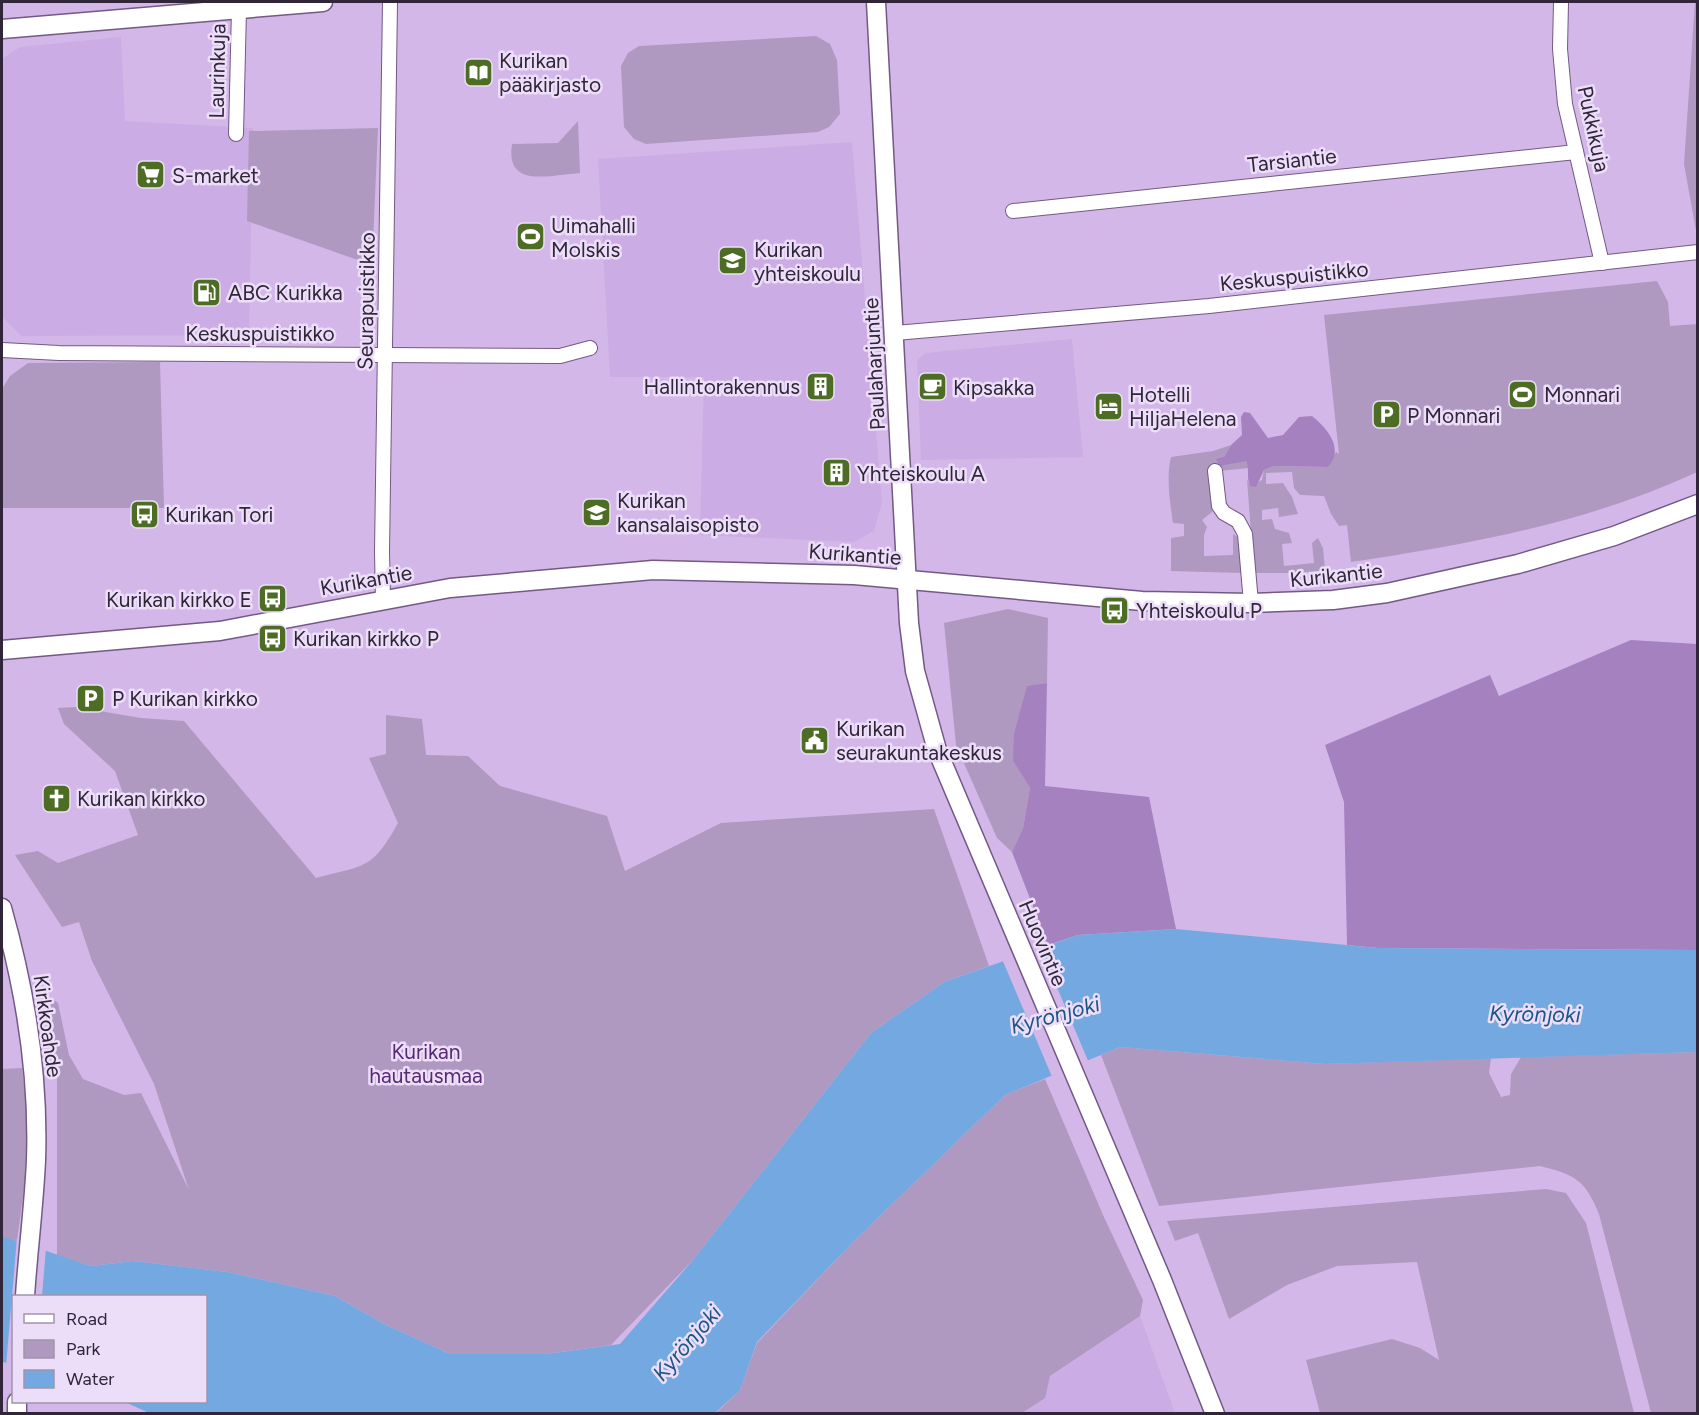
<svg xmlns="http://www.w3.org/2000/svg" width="1699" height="1415" viewBox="0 0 1699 1415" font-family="Figtree,sans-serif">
<rect width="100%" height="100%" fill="#d3b7e9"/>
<!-- built -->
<g fill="#ccace4">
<polygon points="121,37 125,121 253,128 249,335 22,336 2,317 2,59 20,47"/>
<polygon points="852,142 882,503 874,531 854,542 700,535 704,377 610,377 598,159"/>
<polygon points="1072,339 1083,457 921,460 917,360 926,353"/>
<polygon points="1140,1316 1175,1413 994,1414"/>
</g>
<!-- green -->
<g fill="#af99c0">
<polygon points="1695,2 1698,2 1697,236 1684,164"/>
<polygon points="816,36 830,44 837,60 840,114 829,127 818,132 646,144 634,139 624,127 621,66 628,53 639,46"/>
<path d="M578 121 580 173C550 175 505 189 512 144L558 143Z"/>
<polygon points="378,128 372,265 247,221 249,131"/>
<path d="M1657 281 1668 302 1670 326 1697 324V472C1588 523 1469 544 1351 562L1347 525 1339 526 1331 514 1324 496 1300 495 1294 488 1292 472 1266 473V484L1283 483 1292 497 1298 514 1279 517 1278 508 1262 510V520L1272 519 1275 529 1289 533 1292 543 1282 544 1284 566 1314 563 1312 543 1318 538 1323 548 1325 570 1296 573H1254L1247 479 1250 486 1262 480 1264 470 1274 466 1328 467 1336 452 1339 454 1324 315Z"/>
<polygon points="160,362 164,508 2,508 2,389 10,376 28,363"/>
<path d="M1231 445 1224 457 1246 461 1249 468 1219 471 1212 512 1202 520 1207 527 1204 535V556L1233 555V534L1239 538 1243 573 1171 571V538L1184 536V524L1173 523C1170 503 1166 477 1171 457L1213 451Z"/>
<polygon points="1008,609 1048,618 1047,683 1027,687 1013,761 1030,788 1023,828 1012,852 997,838 956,745 944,623"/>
<path d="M76 707 141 718 184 721 316 878C365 865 372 870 398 823L369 758 386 754V715L422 719 426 755 468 756 500 786 607 816 625 871 721 823 934 809 989 966 944 982 871 1033 693 1260 611 1345 546 1354H450L386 1325 335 1296 228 1272 133 1261 91 1266 57 1255V1077L50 997 58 1003 69 1055 83 1079 124 1095 141 1093 189 1190 154 1084 92 961 79 922 62 927 15 855 38 851 58 863 138 835 115 771 64 724 58 708Z"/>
<path d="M1120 1047 1325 1064 1491 1058 1489 1073 1501 1097 1510 1095 1511 1074 1521 1057 1697 1052V1413H1651L1599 1214C1585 1180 1576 1175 1540 1166L1159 1206 1101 1055Z"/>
<polygon points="22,1068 27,1114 25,1181 17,1241 2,1237 2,1069"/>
<polygon points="1045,1079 1103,1215 1143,1300 1140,1316 1050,1376 1045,1398 1022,1413 715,1414 740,1390 757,1343 855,1240 1005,1095"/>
<polygon points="1546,1189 1566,1193 1586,1223 1634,1413 1320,1413 1306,1360 1392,1339 1420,1348 1439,1360 1417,1262 1337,1266 1287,1285 1229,1319 1198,1233 1175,1241 1167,1221"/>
</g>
<!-- forest -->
<g fill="#a581c0">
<path d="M1244 412 1250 413 1268 438 1283 435 1299 417 1312 416C1327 428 1345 449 1328 467L1274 466 1264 470 1256 487 1250 486C1246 477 1250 470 1246 461L1220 466 1216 459 1224 457 1231 445 1242 435 1241 417Z"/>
<polygon points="1631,640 1697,644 1697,950 1378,948 1347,945 1344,802 1325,745 1490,675 1499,696"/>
<polygon points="1047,683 1045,786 1149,797 1176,929 1078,935 1048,945 1012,852 1023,828 1030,788 1013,761 1014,734 1027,686"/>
</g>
<!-- water -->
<polygon fill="#73a9e0" points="1176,929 1378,948 1697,950 1697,1052 1325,1064 1120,1047 1005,1095 855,1240 757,1342 740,1390 715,1413 149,1413 125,1402 206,1402 206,1296 14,1296 13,1364 2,1362 2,1236 91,1266 133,1261 228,1272 335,1296 386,1325 450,1354 546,1354 620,1344 693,1260 871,1033 944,982 1078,935"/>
<!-- pier -->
<g fill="#d3b7e9">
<polygon points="1039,945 1089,1063 1053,1079 1002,959"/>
<polygon points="17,1238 46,1248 42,1296 14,1296 13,1367 6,1366"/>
</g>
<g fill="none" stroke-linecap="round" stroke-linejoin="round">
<defs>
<g id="street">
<polyline points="1561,2 1560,49 1565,104 1602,263"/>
<polyline points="236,134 239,9"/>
<polyline points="1013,211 1576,152"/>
<polyline points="895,333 1209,306 1698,252"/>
<polyline points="2,350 59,353 560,356 590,348"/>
<polyline points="1215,471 1219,506 1224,513 1238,521 1245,534 1251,603"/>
<polyline points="383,600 382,552 390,2"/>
</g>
<g id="secondary">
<polyline points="876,2 909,623 915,671 937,750 1162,1280 1215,1414"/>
<polyline points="2,29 323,2"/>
<polyline points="2,650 220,631 450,588 653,570 854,575 1142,601 1251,603 1333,600 1387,593 1518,564 1614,536 1698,504"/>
<path d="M2 908C25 989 39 1075 36 1160 34 1205 28 1251 25 1296"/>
<polyline points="17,1414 17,1402"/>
</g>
</defs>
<!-- street casing -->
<use href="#street" stroke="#725986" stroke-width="16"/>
<!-- secondary casing -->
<use href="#secondary" stroke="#725986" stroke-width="21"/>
<!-- street -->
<use href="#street" stroke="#fff" stroke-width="14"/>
<!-- secondary -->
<use href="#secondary" stroke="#fff" stroke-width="18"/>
</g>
<!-- icons -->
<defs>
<symbol id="library-square" viewBox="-11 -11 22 22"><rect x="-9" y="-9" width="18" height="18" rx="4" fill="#4d6d24" stroke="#ecdef8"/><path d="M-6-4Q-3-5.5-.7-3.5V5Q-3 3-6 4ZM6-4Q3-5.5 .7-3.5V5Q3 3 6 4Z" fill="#fff"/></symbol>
<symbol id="supermarket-square" viewBox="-11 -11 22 22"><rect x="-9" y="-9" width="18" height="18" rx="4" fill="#4d6d24" stroke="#ecdef8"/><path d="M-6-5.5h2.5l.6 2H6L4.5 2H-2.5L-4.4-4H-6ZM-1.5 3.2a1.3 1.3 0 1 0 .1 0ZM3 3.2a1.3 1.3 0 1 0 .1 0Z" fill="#fff"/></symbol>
<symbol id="stadium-square" viewBox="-11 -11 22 22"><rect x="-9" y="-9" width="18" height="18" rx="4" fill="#4d6d24" stroke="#ecdef8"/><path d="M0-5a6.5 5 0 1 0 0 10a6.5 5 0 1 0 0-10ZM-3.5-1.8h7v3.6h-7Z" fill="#fff"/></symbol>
<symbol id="school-square" viewBox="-11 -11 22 22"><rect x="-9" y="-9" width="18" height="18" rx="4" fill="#4d6d24" stroke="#ecdef8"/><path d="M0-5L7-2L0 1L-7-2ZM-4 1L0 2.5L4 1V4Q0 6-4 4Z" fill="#fff"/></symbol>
<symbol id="fuel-square" viewBox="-11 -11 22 22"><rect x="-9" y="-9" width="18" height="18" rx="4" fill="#4d6d24" stroke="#ecdef8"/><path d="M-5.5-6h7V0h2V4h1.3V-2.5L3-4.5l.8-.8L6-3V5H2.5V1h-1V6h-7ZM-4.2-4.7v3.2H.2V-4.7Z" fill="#fff"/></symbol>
<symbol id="building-square" viewBox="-11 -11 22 22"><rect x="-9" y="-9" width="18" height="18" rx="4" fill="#4d6d24" stroke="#ecdef8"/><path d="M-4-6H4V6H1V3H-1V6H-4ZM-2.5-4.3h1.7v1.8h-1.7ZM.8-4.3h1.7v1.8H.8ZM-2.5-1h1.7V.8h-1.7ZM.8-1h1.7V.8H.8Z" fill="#fff"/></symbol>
<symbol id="cafe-square" viewBox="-11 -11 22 22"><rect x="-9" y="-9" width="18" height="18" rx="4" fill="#4d6d24" stroke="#ecdef8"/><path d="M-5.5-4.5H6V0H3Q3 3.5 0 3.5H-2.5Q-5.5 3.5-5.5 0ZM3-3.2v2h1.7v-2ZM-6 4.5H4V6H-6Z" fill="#fff"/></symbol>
<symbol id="hotel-square" viewBox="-11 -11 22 22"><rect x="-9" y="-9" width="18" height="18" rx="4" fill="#4d6d24" stroke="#ecdef8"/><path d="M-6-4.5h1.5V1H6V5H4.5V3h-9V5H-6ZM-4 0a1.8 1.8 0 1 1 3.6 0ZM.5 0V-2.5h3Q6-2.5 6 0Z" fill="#fff"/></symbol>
<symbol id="parking-square" viewBox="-11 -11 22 22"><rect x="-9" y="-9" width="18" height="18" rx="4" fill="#4d6d24" stroke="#ecdef8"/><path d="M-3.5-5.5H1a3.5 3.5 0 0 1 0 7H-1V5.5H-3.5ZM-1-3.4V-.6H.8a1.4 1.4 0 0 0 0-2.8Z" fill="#fff"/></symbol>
<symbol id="bus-square" viewBox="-11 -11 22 22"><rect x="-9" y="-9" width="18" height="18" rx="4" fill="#4d6d24" stroke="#ecdef8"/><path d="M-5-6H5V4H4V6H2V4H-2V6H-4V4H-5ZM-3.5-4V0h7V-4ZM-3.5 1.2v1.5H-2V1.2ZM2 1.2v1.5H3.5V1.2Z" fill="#fff"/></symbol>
<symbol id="civic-square" viewBox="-11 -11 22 22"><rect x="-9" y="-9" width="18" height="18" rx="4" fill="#4d6d24" stroke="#ecdef8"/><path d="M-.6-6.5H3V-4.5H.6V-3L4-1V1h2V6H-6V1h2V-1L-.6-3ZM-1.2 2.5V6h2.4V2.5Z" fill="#fff"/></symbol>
<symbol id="church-square" viewBox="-11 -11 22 22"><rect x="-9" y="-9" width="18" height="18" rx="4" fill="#4d6d24" stroke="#ecdef8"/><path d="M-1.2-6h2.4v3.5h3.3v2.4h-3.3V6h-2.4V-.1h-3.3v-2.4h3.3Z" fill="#fff"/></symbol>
</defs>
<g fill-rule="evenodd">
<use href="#library-square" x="462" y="56" width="33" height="33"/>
<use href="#supermarket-square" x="134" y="158" width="33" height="33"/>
<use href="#stadium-square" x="514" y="220" width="33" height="33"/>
<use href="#school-square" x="716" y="244" width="33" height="33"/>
<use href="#fuel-square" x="190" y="276" width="33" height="33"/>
<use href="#building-square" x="804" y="370" width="33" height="33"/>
<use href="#cafe-square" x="916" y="370" width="33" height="33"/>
<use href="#stadium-square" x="1506" y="378" width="33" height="33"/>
<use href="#hotel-square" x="1092" y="390" width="33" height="33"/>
<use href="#parking-square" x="1370" y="398" width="33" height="33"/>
<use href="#building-square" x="820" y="456" width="33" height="33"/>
<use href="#school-square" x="580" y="496" width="33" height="33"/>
<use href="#bus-square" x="128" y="498" width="33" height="33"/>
<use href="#bus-square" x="256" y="582" width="33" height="33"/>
<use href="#bus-square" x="1098" y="594" width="33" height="33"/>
<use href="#bus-square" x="256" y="622" width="33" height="33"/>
<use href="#parking-square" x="74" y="682" width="33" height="33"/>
<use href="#civic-square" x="798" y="724" width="33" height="33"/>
<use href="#church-square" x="40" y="782" width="33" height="33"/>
</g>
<g text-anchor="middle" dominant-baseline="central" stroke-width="5" stroke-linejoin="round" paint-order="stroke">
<!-- poi labels -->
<g font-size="21" fill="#312639" stroke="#ecdef8" text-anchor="start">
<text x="499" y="60">Kurikan<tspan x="499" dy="24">pääkirjasto</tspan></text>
<text x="172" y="175">S-market</text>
<text x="551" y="225">Uimahalli<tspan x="551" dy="24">Molskis</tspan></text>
<text x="754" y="249">Kurikan<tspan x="754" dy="24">yhteiskoulu</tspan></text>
<text x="228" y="292">ABC Kurikka</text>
<text x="800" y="386" text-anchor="end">Hallintorakennus</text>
<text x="953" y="387">Kipsakka</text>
<text x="1129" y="394">Hotelli<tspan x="1129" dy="24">HiljaHelena</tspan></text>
<text x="1544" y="394">Monnari</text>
<text x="1407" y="415">P Monnari</text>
<text x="857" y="473">Yhteiskoulu A</text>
<text x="617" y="500">Kurikan<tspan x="617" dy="24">kansalaisopisto</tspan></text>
<text x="165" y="514">Kurikan Tori</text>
<text x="252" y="599" text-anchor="end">Kurikan kirkko E</text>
<text x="1136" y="610">Yhteiskoulu P</text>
<text x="293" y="638">Kurikan kirkko P</text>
<text x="112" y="698">P Kurikan kirkko</text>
<text x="836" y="728">Kurikan<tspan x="836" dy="24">seurakuntakeskus</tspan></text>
<text x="77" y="798">Kurikan kirkko</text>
</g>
<!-- street labels -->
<g font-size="21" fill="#312639" stroke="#ecdef8">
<text transform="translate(217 71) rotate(-89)">Laurinkuja</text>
<text transform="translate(1594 129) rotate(78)">Pukkikuja</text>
<text transform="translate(1292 160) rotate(-6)">Tarsiantie</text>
<text transform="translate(1294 276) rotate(-6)">Keskuspuistikko</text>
<text transform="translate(366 301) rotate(-89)">Seurapuistikko</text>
<text x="260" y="333">Keskuspuistikko</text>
<text transform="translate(874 364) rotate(-93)">Paulaharjuntie</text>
<text transform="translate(855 554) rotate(4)">Kurikantie</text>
<text transform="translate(1336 575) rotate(-6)">Kurikantie</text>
<text transform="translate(366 580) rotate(-10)">Kurikantie</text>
<text transform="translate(1043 943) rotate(67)">Huovintie</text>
<text transform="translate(48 1026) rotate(82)">Kirkkoahde</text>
</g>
<!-- park labels -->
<g font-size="21" fill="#582975" stroke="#ecdef8">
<text x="426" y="1051">Kurikan<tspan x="426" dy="24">hautausmaa</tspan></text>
</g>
<!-- water labels -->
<g font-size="22" font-style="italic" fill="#1d5589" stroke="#ecdef8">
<text transform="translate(1535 1014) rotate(1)">Kyrönjoki</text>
<text transform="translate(1055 1015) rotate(-15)">Kyrönjoki</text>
<text transform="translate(687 1343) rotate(-49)">Kyrönjoki</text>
</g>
</g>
<!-- border -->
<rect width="1699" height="1415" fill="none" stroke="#312639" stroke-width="6"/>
<!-- legend -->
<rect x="12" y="1295" width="195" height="108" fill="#ecdef8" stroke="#a194ac" stroke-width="1.5"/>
<rect x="24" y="1314" width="30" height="9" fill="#ffffff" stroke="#a194ac" stroke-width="1.5"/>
<text x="66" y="1325" font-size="18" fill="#312639">Road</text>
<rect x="24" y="1340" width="30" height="18" fill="#af99c0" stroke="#a194ac" stroke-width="1.5"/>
<text x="66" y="1355" font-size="18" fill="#312639">Park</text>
<rect x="24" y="1370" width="30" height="18" fill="#73a9e0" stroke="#a194ac" stroke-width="1.5"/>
<text x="66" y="1385" font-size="18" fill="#312639">Water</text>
</svg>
